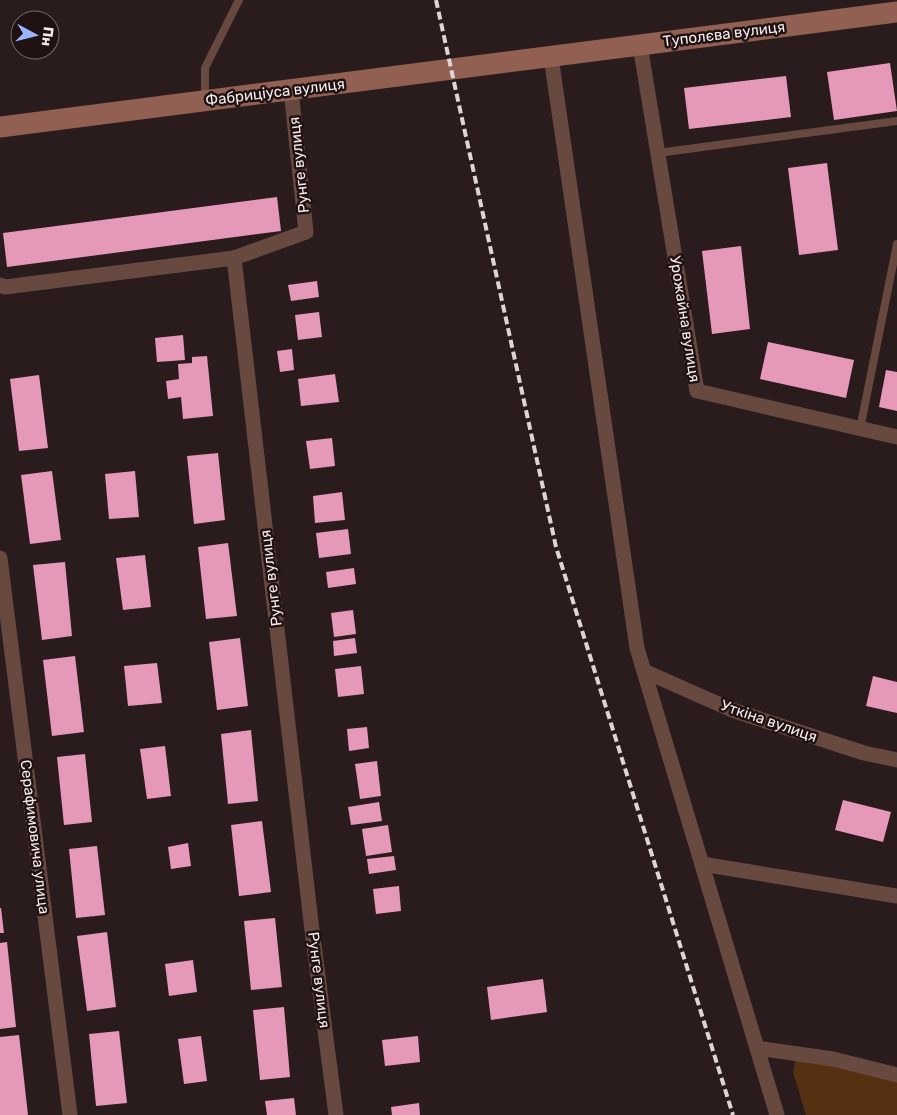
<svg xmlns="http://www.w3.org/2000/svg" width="897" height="1115" viewBox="0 0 897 1115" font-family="Rubik,sans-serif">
<rect width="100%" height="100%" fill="#2a1c1c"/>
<!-- green -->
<polygon fill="#553112" points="797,1054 897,1079 897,1115 806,1115 793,1072"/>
<!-- building -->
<g fill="#e598b7">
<polygon points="890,63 897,111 834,120 827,72"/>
<polygon points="786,76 791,117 689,129 684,88"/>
<polygon points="827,163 838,250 799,255 788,168"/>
<polygon points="277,197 281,231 7,267 3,233"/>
<polygon points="741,246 750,329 712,334 702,251"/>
<polygon points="317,281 319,297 291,301 288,285"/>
<polygon points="319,312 322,337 298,340 295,315"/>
<polygon points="183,335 185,360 157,362 155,338"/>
<polygon points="768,342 854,360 846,398 760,379"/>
<polygon points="292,349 294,370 280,372 277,351"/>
<polygon points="207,356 213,416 183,419 181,397 168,399 166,381 179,379 178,364 192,363 192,357"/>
<polygon points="886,370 897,372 897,411 879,407"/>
<polygon points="335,374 339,402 301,406 298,379"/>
<polygon points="39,375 48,448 19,451 10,379"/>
<polygon points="332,438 335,466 310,469 306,441"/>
<polygon points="218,453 225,520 194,524 187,456"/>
<polygon points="52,471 61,540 30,544 21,475"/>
<polygon points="135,471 139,517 109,519 105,474"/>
<polygon points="342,492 345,520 315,523 313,496"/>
<polygon points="348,529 351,554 319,558 316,533"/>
<polygon points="228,543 237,616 206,619 198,547"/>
<polygon points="145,555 151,607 123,610 116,558"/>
<polygon points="65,562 72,636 42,640 33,565"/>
<polygon points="354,568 356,584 328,588 326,572"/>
<polygon points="353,610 356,634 334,637 331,613"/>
<polygon points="240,638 248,706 217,710 209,642"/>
<polygon points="355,638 357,653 334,656 333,641"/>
<polygon points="75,656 84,732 52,736 43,660"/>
<polygon points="157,663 162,703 128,706 124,666"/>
<polygon points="361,666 364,694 338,697 335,669"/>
<polygon points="873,676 897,682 897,713 866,706"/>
<polygon points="367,727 369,748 349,751 347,729"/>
<polygon points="251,730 258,801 228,804 221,734"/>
<polygon points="165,746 171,796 147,799 140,749"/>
<polygon points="85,754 92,822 64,825 57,757"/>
<polygon points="377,761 381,796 360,799 355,764"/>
<polygon points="843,800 891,812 883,842 835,830"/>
<polygon points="379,802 382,821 351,825 348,807"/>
<polygon points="262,821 271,892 239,896 231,825"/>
<polygon points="388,825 392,852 366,856 362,829"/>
<polygon points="188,843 191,866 171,869 168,847"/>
<polygon points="97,846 105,915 76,918 69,849"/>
<polygon points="394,856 396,870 369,874 367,859"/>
<polygon points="399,886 401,911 376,914 373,889"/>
<polygon points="0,908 1,908 4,933 0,933"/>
<polygon points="275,918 282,987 251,990 244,921"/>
<polygon points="107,932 116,1007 87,1011 77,936"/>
<polygon points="7,942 16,1027 0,1029 0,943"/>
<polygon points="193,960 197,992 169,996 165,964"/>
<polygon points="543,979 547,1012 491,1020 487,987"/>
<polygon points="284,1007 290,1077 260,1080 253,1010"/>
<polygon points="119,1031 127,1103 96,1106 89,1034"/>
<polygon points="19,1035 28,1115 0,1115 0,1037"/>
<polygon points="201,1036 207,1081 184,1084 178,1039"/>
<polygon points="418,1036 420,1062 385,1066 382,1040"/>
<polygon points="294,1098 296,1115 267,1115 265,1101"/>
<polygon points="419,1103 420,1115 392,1115 391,1107"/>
</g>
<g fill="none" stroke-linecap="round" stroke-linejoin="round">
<!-- lane -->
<g stroke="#684940" stroke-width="8">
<polyline points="205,100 205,68 239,0"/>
<polyline points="658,153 897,121"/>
<polyline points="860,429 897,244"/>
</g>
<!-- street -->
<g stroke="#684940" stroke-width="15">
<polyline points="640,45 697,391 897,437"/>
<polyline points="551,57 637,648 777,1115"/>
<polyline points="291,90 306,232 234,258 311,922 336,1115"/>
<polyline points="0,285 5,287 234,258"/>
<polyline points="0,558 70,1115"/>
<polyline points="644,671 732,710 864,753 897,760"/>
<polyline points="702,864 897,896"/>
<polyline points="757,1048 833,1059 897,1075"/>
</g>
<!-- secondary -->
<polyline stroke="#916052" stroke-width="21" points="0,127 897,12"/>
<!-- rail -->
<polyline stroke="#dfd5d5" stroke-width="4" stroke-dasharray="8 4" stroke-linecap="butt" points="436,0 556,547 733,1115"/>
</g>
<g text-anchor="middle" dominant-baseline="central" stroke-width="5" stroke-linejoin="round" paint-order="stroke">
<!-- street labels -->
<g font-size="15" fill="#f5ebeb" stroke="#201213">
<text transform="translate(724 34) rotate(-7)">Туполєва вулиця</text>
<text transform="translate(275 92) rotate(-7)">Фабриціуса вулиця</text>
<text transform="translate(299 165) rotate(-96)">Рунге вулиця</text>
<text transform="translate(685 319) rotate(81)">Урожайна вулиця</text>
<text transform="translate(271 578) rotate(-97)">Рунге вулиця</text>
<text transform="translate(769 721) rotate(19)">Уткiна вулиця</text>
<text transform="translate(35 837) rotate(83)">Серафимовича улица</text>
<text transform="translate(319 980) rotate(83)">Рунге вулиця</text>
</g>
</g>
<!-- north arrow -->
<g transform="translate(35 35) rotate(97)"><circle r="24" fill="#201213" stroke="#756969"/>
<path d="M0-4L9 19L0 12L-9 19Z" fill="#9ab5fd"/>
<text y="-8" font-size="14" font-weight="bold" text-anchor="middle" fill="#f5ebeb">Пн</text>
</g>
</svg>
